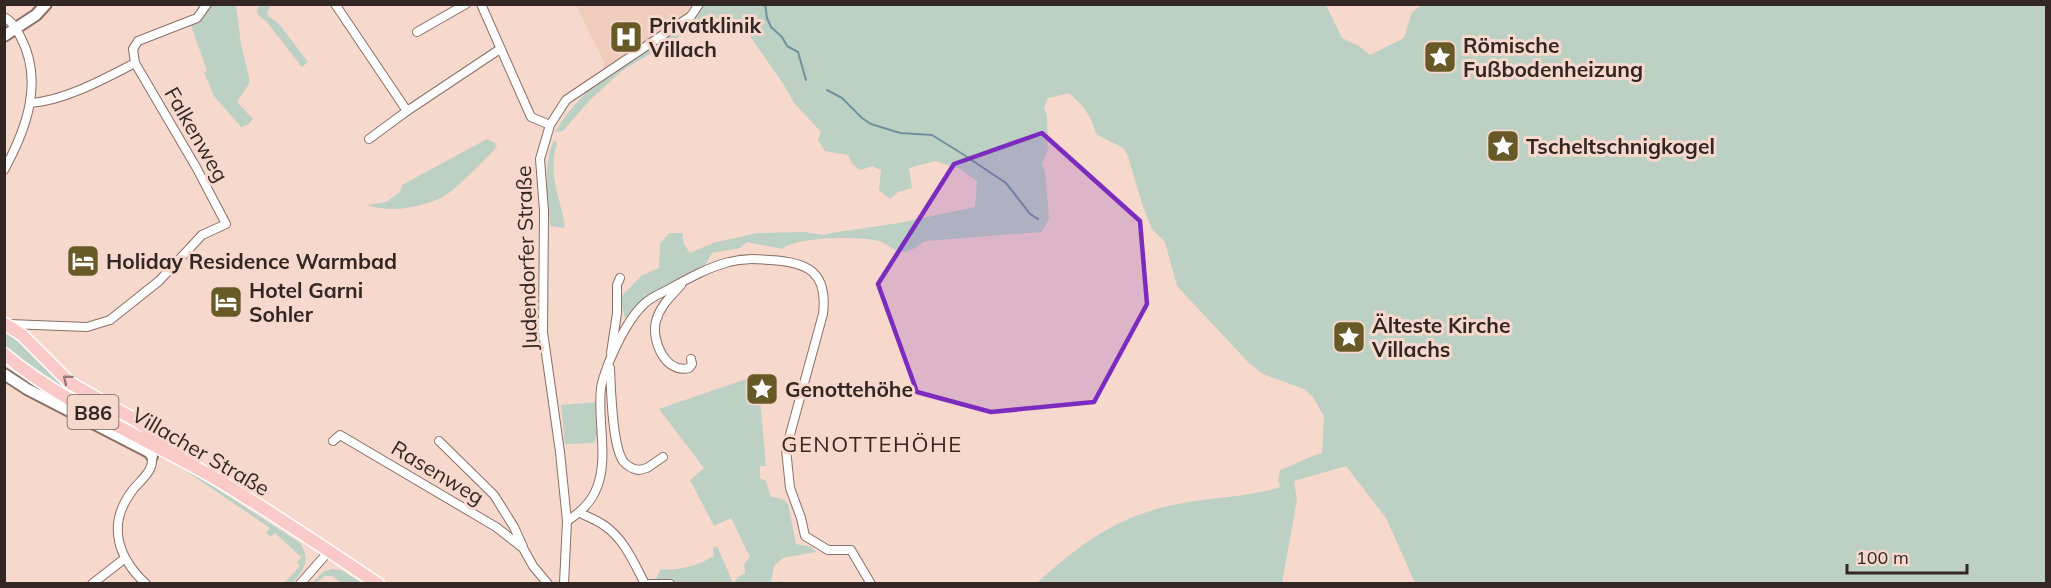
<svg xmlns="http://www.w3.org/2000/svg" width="2051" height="588" viewBox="0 0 2051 588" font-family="Mulish,sans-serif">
<rect width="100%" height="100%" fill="#f6d8cc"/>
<!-- built -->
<polygon fill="#f0ccbc" points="576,5 699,5 694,13 606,75 604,68 604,62"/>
<!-- green -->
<g fill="#bcd1c4">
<polygon points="210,5 236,5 241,44 250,82 237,102 253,119 249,124 241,127 214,96 204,72 207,71 191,25 200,21"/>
<polygon points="260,5 271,5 267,13 268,16 279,24 308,62 302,67 266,21 258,15 257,10"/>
<path d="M699 5H1326L1342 38 1359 46 1370 55 1404 38 1412 12 1422 5H2046V583H1415L1386 518 1346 466 1294 481 1297 500 1282 583H1037C1088 537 1124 512 1194 501 1223 497 1252 496 1281 487L1278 481 1280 470C1295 465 1306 457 1322 453L1324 416 1313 397 1304 389 1263 374 1248 362 1177 286 1165 242 1152 229 1142 204 1128 156 1123 148 1099 136 1095 132C1093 117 1080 102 1069 93L1048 98 1044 107 1047 116 1048 149 1042 165 1045 171 1049 218 1042 232 925 241C919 245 912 251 904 252 894 252 888 244 879 241 859 236 797 236 782 249L747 242 740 248 712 253 703 269 678 279 646 298 625 318 620 298 641 276 659 268 660 244 669 233H682L684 244 690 253 713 243 757 233 804 232 824 235 831 233 899 223 975 207 977 181 960 169 935 161 909 168 912 188 898 192 890 199 879 190 881 170 872 166 861 170 853 165 848 155 825 151 818 140 821 132 794 103 784 85 742 25 720 17 700 24 623 70 590 100 563 131 555 132C586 79 646 47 694 13Z"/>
<path d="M487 139 495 143 497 147C486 158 454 192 441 198 418 208 390 213 367 205L386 202 400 192 402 185Z"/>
<path d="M554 140 557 143C547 176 561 197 565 228L550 226C548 197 542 168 554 140Z"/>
<path d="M4 328 135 427 132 428C88 403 43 380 5 348Z"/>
<path d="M758 377 766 466H760V478L766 481 771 497C778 498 783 498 788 504L796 544 811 547 816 552 783 558 774 566 771 581 773 583 781 581 785 583H734L738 577 745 573 744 564 750 557 731 518 714 526 690 480 704 468 659 409 749 378Z"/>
<polygon points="597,402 598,432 594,443 565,444 561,405"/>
<path d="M180 467 210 484 300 543C311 560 304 570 292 583H284L300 566 297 562 301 557 275 533 271 537 266 533 270 528Z"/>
<path d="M717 546 733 583 674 584 665 581H655L661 569C679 571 699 565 714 556L713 548Z"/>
<polygon points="332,569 341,570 362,583 341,583 332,576 325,576 316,583 312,583 323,572"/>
</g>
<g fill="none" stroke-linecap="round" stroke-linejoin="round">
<!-- stream -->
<g stroke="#72919f" stroke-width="2">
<polyline points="765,4 767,18 771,27 782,37 787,46 798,52 806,80"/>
<polyline points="827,90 842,98 862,118 871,124 900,133 932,135 961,153 1006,183 1030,214 1038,219"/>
</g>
<defs>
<g id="street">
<polyline points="335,4 407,111"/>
<polyline points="481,4 531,117 550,125"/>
<path d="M4 17C13 22 17 30 21 38 44 82 26 130 4 170"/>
<polyline points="417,32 466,4"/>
<path d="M31 103C66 100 104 79 135 63"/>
<polyline points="369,139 407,111 500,49"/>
<path d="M681 285C671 296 660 306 656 321 651 340 665 374 689 368L692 364 691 359"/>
<polyline points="9,324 87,327 110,320 159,281 202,235 226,224 196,167 135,63 133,49 138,41 197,18 207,4"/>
<polyline points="611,353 617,313 617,285 620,278"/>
<path d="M610 368C611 389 612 445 623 461 627 466 632 469 639 470L647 468 663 457"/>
<polyline points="333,441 340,435 496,527 523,548 533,566 548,584"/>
<polyline points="439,441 494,495 514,527 523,547"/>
<path d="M580 513C588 517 597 520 605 526 624 539 634 563 645 584"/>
<path d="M567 521C578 514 589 505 595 492 610 462 597 421 601 388 602 380 606 370 609 362 617 343 628 319 644 304 651 297 662 293 671 288 689 278 709 267 729 262 743 258 756 259 770 260 808 262 828 272 823 314L786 449 790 488 801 518 805 536 828 550H851L871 584"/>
<polyline points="92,584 124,559"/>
<path d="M146 584C117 557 107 524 132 491 141 479 154 472 152 456"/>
<polyline points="300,584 329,551"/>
<polyline points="564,584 567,521 560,452 543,332 544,211 540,159 550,125 566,100 691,16 699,4"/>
<polyline points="650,584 670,584"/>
</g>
<g id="secondary">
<polyline points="4,36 36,15 46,4"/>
<polyline points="4,374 27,389 149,452 152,456"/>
</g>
<g id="primary">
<polyline points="5,324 22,335 70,383 137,421 180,452"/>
<path d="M4 354C69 408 149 439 221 482 274 514 326 549 378 584"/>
</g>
</defs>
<!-- street casing -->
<use href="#street" stroke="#8a7065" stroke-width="10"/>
<!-- secondary casing -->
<use href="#secondary" stroke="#8a7065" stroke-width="14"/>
<!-- primary casing -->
<use href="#primary" stroke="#fff" stroke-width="15"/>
<!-- street -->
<use href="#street" stroke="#fff" stroke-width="8"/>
<!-- secondary -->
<use href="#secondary" stroke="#fff" stroke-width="10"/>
<!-- primary -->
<use href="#primary" stroke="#facac9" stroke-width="12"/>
</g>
<!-- one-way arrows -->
<defs><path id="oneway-chevron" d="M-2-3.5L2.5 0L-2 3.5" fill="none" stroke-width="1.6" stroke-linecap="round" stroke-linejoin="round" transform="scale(1.5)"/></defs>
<use stroke="#967876" href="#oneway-chevron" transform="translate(67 379) rotate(-140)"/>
<!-- marked area -->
<path fill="#7b2cbf" fill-opacity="0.2" stroke="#7b2cbf" stroke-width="4.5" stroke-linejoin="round" d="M1042 133 1140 221 1147 304 1094 402 991 412 917 392 878 284 954 164Z"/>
<!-- icons -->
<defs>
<symbol id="hospital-square" viewBox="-11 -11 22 22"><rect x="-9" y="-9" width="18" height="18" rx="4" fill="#675a27" stroke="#f6d8cc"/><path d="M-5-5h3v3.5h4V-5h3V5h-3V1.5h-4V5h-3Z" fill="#fff"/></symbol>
<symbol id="sight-square" viewBox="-11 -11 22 22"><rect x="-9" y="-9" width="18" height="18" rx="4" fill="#675a27" stroke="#f6d8cc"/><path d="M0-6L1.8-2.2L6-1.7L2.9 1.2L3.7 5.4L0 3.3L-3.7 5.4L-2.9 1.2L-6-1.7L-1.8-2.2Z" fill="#fff"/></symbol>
<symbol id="hotel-square" viewBox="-11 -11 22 22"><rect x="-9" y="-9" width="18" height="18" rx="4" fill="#675a27" stroke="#f6d8cc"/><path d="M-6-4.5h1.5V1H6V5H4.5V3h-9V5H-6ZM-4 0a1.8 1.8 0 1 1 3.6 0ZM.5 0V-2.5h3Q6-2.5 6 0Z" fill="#fff"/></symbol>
</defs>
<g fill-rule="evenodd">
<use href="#hospital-square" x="607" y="18" width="38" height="38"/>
<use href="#sight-square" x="1421" y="38" width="38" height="38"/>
<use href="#sight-square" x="1484" y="127" width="38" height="38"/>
<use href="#hotel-square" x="64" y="242" width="38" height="38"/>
<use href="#hotel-square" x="207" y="283" width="38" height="38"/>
<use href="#sight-square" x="1330" y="318" width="38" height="38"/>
<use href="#sight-square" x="743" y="370" width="38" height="38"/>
</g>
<g text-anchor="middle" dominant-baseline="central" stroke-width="6" stroke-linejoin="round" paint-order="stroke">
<!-- shield labels -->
<rect fill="#f6d8cc" stroke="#6d5c55" stroke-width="1.5" x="67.5" y="395" width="51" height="34" rx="4.5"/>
<g font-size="20" font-weight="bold" fill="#322722">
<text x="93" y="412">B86</text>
</g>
<!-- poi labels -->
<g font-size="21" font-weight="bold" fill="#322722" stroke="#f6d8cc" text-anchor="start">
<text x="649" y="25">Privatklinik<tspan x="649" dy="24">Villach</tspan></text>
<text x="1463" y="45">Römische<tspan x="1463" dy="24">Fußbodenheizung</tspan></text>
<text x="1526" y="146">Tscheltschnigkogel</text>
<text x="106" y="261">Holiday Residence Warmbad</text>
<text x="249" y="290">Hotel Garni<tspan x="249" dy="24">Sohler</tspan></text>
<text x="1372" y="325">Älteste Kirche<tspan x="1372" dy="24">Villachs</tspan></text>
<text x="785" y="389">Genottehöhe</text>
</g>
<!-- street labels -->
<g font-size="21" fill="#322722" stroke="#f6d8cc">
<text transform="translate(197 134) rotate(60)">Falkenweg</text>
<text transform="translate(526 258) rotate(-92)">Judendorfer Straße</text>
<text transform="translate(201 451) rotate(30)">Villacher Straße</text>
<text transform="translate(438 472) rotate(31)">Rasenweg</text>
</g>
<!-- neighbourhood labels -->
<g font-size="22" letter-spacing="1.5" fill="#3b251c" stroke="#f6d8cc">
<text x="872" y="444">GENOTTEHÖHE</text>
</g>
</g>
<!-- border -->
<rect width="2051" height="588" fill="none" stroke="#322722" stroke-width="12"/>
<!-- scale -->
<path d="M1847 564v9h120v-9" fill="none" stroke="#322722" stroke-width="3"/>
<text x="1856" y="564" font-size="18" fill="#322722" stroke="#f6d8cc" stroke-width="4.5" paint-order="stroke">100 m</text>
</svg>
